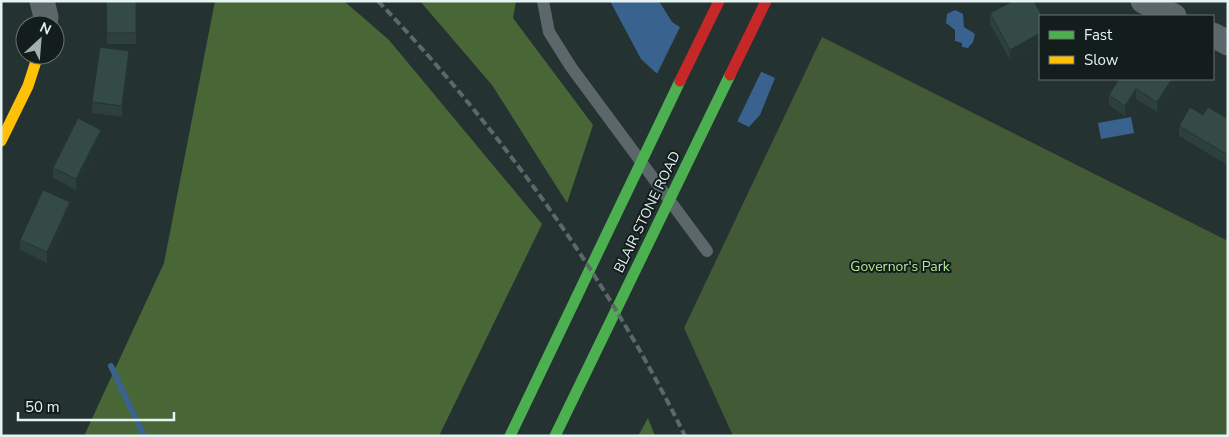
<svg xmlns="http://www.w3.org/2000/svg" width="1229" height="437" viewBox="0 0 1229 437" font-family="'Nunito Sans',sans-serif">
<rect width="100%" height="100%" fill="#243231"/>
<!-- green -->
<polygon fill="#425a35" points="822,37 1228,241 1228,436 733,436 684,328"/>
<!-- forest -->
<g fill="#496736">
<polygon points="215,1 344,1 389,40 542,224 439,436 84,436 164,263"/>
<polygon points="420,1 516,1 513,18 593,125 567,203 492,85"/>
<polygon points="648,418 655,436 638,436"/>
</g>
<!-- water -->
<g fill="#39638e">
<polygon points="610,1 659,1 672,22 718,52 775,78 760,115 749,127 695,101 655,72 641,59"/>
<polygon points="955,10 963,14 964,27 975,34 973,42 968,48 962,47 962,43 955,41 955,30 946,23 947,14"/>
<polygon points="1131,117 1134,133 1101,139 1098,123"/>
</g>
<!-- pier -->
<polygon fill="#243231" points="681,25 719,50 762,70 736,124 694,103 656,76"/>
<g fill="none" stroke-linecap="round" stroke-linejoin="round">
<!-- stream -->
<polyline stroke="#39638e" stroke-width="6" points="111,366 144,436"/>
<!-- lane -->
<polyline stroke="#5b676a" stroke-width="12" points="543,1 549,32 571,67 707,251"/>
<!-- street -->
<g stroke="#5b676a" stroke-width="25">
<polyline points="42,1 46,17 45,25"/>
<polyline points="1143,1 1174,16"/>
<polyline points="1213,35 1228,43"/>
</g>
<!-- fast -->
<g stroke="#4caf50" stroke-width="11">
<polyline points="510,436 680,81"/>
<polyline points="555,436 730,75"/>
</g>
<!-- slow -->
<polyline stroke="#ffc107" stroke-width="11" points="1,141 28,86 38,55"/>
<!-- jam -->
<g stroke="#c62828" stroke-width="11">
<polyline points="730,75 766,1"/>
<polyline points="680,81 719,1"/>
</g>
<!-- rail -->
<path stroke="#5d6869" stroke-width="4" stroke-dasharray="8 4" stroke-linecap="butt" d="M378 1C500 129 607 277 685 436"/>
</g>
<!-- wall -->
<g fill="#2d403b">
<polygon points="106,1 136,1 136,44 107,44"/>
<polygon points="990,13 1040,16 1040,44 1010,60 990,24"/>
<polygon points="129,61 122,117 92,113 92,102"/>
<polygon points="1174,79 1174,87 1157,112 1136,99 1125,116 1109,105 1109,95"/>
<polygon points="1203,115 1228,119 1228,161 1226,164 1179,136 1179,126"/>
<polygon points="101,141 76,190 53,178 53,168"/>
<polygon points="70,213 47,263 20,250 20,240"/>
</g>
<!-- shaded-wall -->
<g fill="#243430">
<polygon points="1040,33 1040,44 1010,60 1010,50"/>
<polygon points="129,51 129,61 122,117 122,106"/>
<polygon points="1172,79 1174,79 1174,87 1157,112 1157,102"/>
<polygon points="1136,89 1136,99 1125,116 1125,106"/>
<polygon points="101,130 101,141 76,190 76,179"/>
<polygon points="1228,151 1228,161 1226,164 1226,154"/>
<polygon points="70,202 70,213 47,263 47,252"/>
</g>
<!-- building -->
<g fill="#344b45" stroke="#243430">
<polygon points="106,1 136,1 136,33 107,33"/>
<polygon points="1013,1 1034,1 1042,16 1040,16 1040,33 1010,50 990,13"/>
<polygon points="100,47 129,51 122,106 92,102"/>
<polygon points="1119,79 1172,79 1157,102 1136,89 1125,106 1109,95"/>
<polygon points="1190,107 1203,115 1208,107 1228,119 1228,151 1226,154 1179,126"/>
<polygon points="78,118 101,130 76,179 53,168"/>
<polygon points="43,190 70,202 47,252 20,240"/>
</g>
<g text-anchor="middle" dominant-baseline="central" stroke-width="4" stroke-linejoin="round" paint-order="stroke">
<!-- street labels -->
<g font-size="14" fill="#e5f4f3" stroke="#121d1c">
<text transform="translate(647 212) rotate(-64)">BLAIR STONE ROAD</text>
</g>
<!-- park labels -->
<g font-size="14" fill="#b5e593" stroke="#121d1c">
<text x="900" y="266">Governor's Park</text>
</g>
</g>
<!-- border -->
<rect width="1229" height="437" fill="none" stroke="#e5f4f3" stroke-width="5"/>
<!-- legend -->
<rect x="1039" y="15" width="175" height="65" fill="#121d1c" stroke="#667372"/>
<rect x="1049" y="31" width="25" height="8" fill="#4caf50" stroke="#667372"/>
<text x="1084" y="40" font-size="15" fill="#e5f4f3">Fast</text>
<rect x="1049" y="56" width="25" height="8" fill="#ffc107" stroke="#667372"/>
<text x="1084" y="65" font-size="15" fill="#e5f4f3">Slow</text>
<!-- north arrow -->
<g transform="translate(40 40) rotate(26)"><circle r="24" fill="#121d1c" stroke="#667372"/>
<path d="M0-4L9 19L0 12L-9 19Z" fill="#a1b0af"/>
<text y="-8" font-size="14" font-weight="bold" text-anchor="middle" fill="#e5f4f3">N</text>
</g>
<!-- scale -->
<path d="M18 412v8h156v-8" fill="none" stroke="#e5f4f3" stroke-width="2.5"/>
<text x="25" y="412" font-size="15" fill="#e5f4f3" stroke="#121d1c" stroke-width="4" paint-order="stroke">50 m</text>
</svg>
